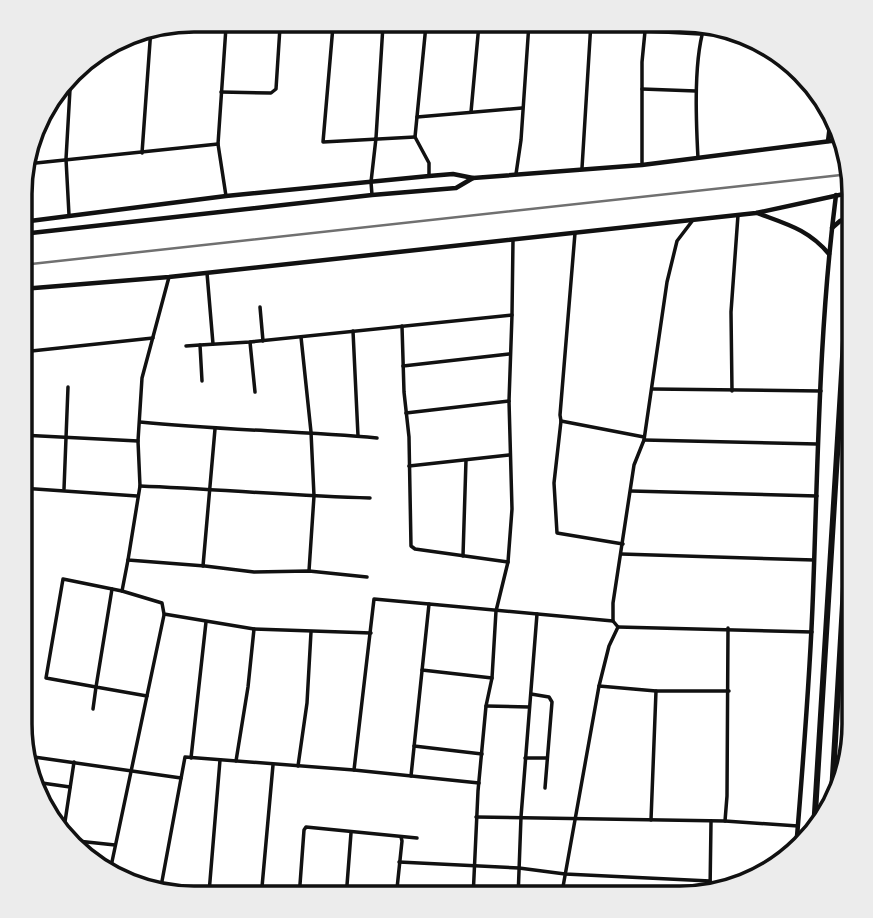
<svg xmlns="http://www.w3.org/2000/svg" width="873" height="918" viewBox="0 0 873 918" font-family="Inter,sans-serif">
<rect width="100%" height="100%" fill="#fff"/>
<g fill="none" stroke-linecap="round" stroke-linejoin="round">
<!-- minor -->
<g stroke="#111" stroke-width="3.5">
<polyline points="426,25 415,137 429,163 429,176"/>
<polyline points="333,26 323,142 415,137"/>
<polyline points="226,27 218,144 226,196"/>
<polyline points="646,31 700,34"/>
<polyline points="642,89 696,91"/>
<polyline points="221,92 271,93 276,89 280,27"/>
<polyline points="471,112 479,24"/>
<polyline points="417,117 522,108"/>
<polyline points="142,153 151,28"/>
<path d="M698 158C696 121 693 55 706 22"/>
<polyline points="23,161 36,163 218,144"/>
<polyline points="642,165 642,62 646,21"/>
<polyline points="582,168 591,22"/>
<polyline points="516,174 521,140 529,23"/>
<polyline points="372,195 371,182 376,138 383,25"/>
<polyline points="69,215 66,159 71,72"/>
<polyline points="575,233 560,415 561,421 644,437"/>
<polyline points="207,273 213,344"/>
<polyline points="169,277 142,378 138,441 140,486 128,560 205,566 254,572 309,571 367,577"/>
<polyline points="260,307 263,341"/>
<polyline points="402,326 404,392 409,437 411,546 415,549 508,562"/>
<polyline points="353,331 358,436"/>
<polyline points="301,337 311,432 314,496 309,571"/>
<polyline points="250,342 255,392"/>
<polyline points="186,346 200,345"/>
<polyline points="22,352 153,338"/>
<polyline points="403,366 509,354"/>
<polyline points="202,381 200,345 250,342 512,315 513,240"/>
<polyline points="652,389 821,391"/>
<polyline points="732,391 731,312 738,215"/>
<polyline points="406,413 509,401"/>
<polyline points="561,421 554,483 557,533 623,544"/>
<path d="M140 422C219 430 298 431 377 438"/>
<polyline points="21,435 138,441"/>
<polyline points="644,440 817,444"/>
<polyline points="409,466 509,455"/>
<path d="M140 486C217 489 293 496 370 498"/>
<polyline points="21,488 137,496"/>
<polyline points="64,489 68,387"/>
<polyline points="631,491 817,496"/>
<polyline points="621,554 814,560"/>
<polyline points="463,556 466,460"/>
<polyline points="128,560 122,591 162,603 164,614 254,629 248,687 236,761"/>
<polyline points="203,566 215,429"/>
<polyline points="112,589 96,687 147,696"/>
<polyline points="20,613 25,614"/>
<polyline points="618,627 812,632"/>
<polyline points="254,629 371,633"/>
<polyline points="422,670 492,678"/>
<polyline points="599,686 656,691 729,691"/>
<polyline points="531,694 549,697 552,702 545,788"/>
<polyline points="486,706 529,707"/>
<polyline points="93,709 96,687 46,678 63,579 122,591"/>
<polyline points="414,746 482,754"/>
<polyline points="27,756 181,778"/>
<polyline points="191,758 206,622"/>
<polyline points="525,758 547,758"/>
<polyline points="298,766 307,703 311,632"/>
<polyline points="354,770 374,599 429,604"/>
<polyline points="411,776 429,604 613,621"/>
<polyline points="35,782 70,787"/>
<polyline points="476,817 725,821 798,826"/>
<polyline points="651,820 656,691"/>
<polyline points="725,821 727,796 728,628"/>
<polyline points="63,835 74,762"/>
<polyline points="68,840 115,845"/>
<polyline points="399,862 519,868 565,874 710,881"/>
<polyline points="109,876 164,615"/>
<polyline points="130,883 257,898"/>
<polyline points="160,892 185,757 354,770 479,783"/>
<polyline points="710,892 711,822"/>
<polyline points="209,893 220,760"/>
<polyline points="261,898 273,765"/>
<polyline points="299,898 304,830 306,827 417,838"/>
<polyline points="346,898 351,833"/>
<polyline points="396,898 402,841 401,837"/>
<polyline points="473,898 478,791 486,706 492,678 496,611 508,562 512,509 509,401 512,315"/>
<polyline points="518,898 521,817 537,614"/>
<polyline points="561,898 599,686 609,646 618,627 613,621 613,603 634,465 644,440 667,282 677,241 693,220"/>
</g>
<!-- tertiary -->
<g stroke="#111" stroke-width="4.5">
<polyline points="828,141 831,117"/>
<path d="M757 213C786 224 808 229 829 254"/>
<polyline points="22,222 226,196 429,176 453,174 473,178 642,165 839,140"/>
<polyline points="832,228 840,221 852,217"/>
<polyline points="22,234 372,195 456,188 473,178"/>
<polyline points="22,289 169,277 756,213 853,192"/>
<polyline points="852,741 853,719"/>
<path d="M796 849C803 764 810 679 813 594 818 461 819 327 836 195"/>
</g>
<!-- trunk -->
<g stroke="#111" stroke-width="6">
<polyline points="831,810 853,432"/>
<polyline points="814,829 853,194"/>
</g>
<!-- rail -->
<polyline stroke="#707070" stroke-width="2.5" points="22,265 850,174"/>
</g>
<!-- crop -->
<path d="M0 0H873V918H0ZM194 32H680A162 162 0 0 1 842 194V724A162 162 0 0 1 680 886H194A162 162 0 0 1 32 724V194A162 162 0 0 1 194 32Z" fill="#ececec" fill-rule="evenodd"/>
<path fill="none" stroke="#111" stroke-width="3.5" d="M194 32H680A162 162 0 0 1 842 194V724A162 162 0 0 1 680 886H194A162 162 0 0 1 32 724V194A162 162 0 0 1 194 32Z"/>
</svg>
